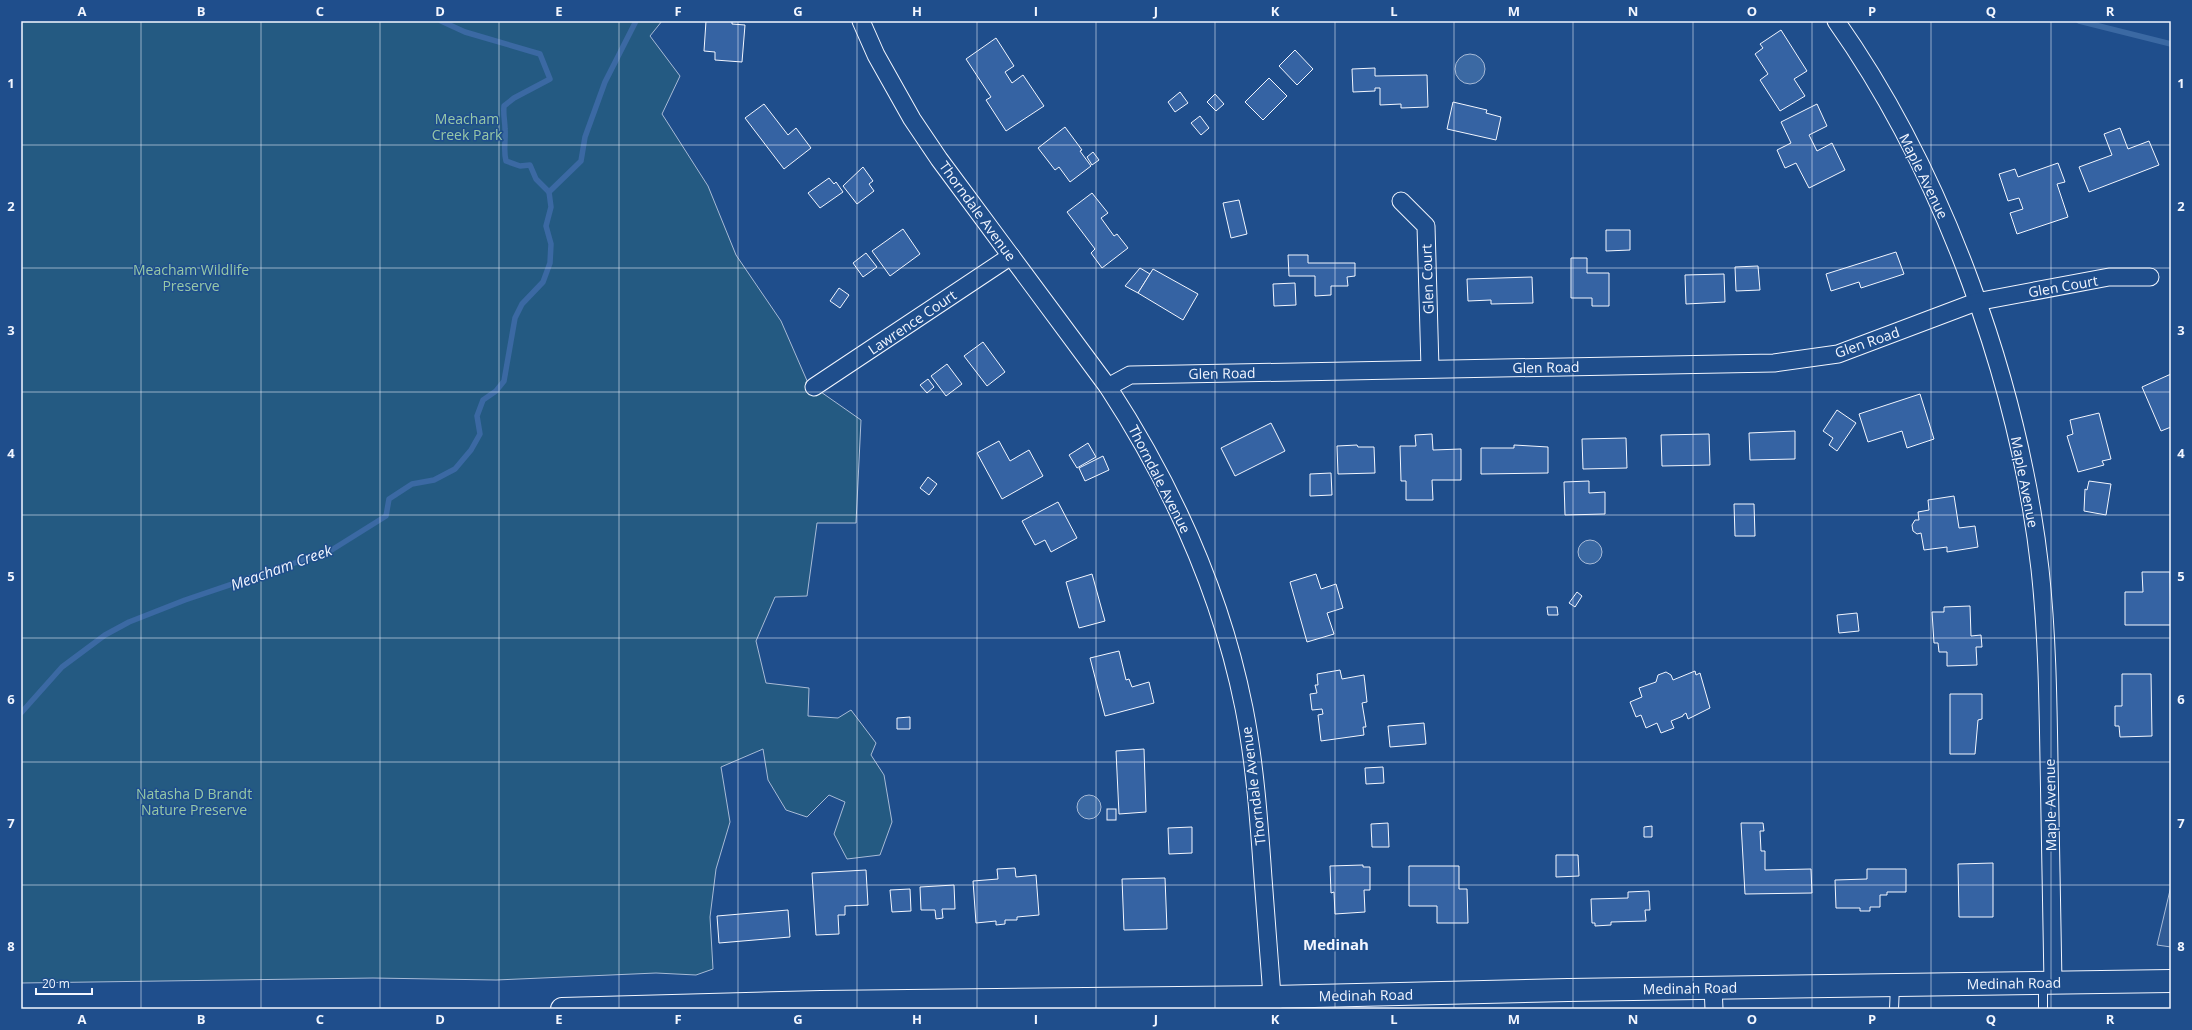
<svg xmlns="http://www.w3.org/2000/svg" width="2192" height="1030" viewBox="0 0 2192 1030" font-family="'Open Sans',sans-serif">
<rect width="100%" height="100%" fill="#1f4e8c"/>
<!-- green -->
<polygon fill="#245a82" stroke="#a8bbd7" points="21,21 662,21 650,36 680,76 662,114 708,186 736,255 781,321 808,383 861,420 856,523 817,523 807,596 775,597 756,641 766,683 809,688 808,716 838,718 851,710 876,743 871,755 884,775 892,822 880,855 847,859 834,834 845,802 829,795 807,817 786,810 768,780 763,749 721,767 730,822 716,869 710,917 713,969 696,975 656,973 496,980 373,978 21,983"/>
<!-- parking -->
<polygon fill="#305b95" stroke="#a8bbd7" points="2171,886 2171,947 2157,945"/>
<!-- water -->
<g fill="#3b69a3" stroke="#a8bbd7">
<circle cx="1470" cy="69" r="15"/>
<circle cx="1590" cy="552" r="12"/>
<circle cx="1089" cy="807" r="12"/>
</g>
<g fill="none" stroke-linecap="round" stroke-linejoin="round">
<!-- stream -->
<g stroke="#3b69a3" stroke-width="5.5">
<path d="M441 21 465 32 540 54 550 79 514 98 504 106C503 115 505 121 505 129 506 141 503 149 506 161L520 166 530 165 536 179 549 192"/>
<polyline points="2079,21 2171,44"/>
<polyline points="21,713 62,667 105,635 129,622 185,600 330,551 386,516 389,499 412,484 434,480 455,469 471,450 480,434 477,416 483,400 496,391 504,381 515,318 522,304 543,282 550,263 551,244 546,226 551,207 549,192 581,161 585,137 605,82 636,21"/>
</g>
</g>
<!-- building -->
<g fill="#3563a3" stroke="#f2f6ff">
<polygon points="706,21 732,21 732,24 745,25 742,62 715,60 715,52 704,51"/>
<polygon points="1781,30 1807,71 1794,79 1805,96 1780,111 1760,80 1768,74 1755,54 1763,48 1760,44"/>
<polygon points="996,38 1014,66 1005,72 1012,83 1023,75 1044,106 1006,131 986,100 991,97 966,59"/>
<polygon points="1295,50 1313,69 1297,85 1279,66"/>
<polygon points="1375,68 1375,76 1427,75 1428,107 1401,108 1401,104 1380,105 1380,88 1375,88 1375,91 1353,92 1352,69"/>
<polygon points="1269,78 1287,96 1263,120 1245,102"/>
<polygon points="1180,92 1188,103 1175,112 1168,102"/>
<polygon points="1215,94 1224,104 1216,111 1207,102"/>
<polygon points="1453,102 1487,110 1486,113 1501,117 1496,140 1447,129"/>
<polygon points="764,104 788,135 796,128 811,148 784,169 745,118"/>
<polygon points="1817,104 1827,126 1809,135 1817,151 1832,143 1845,170 1809,188 1796,163 1785,168 1777,150 1791,143 1781,122"/>
<polygon points="1200,116 1209,128 1201,135 1191,123"/>
<polygon points="1065,127 1082,150 1080,151 1091,166 1070,182 1059,167 1055,170 1038,148"/>
<polygon points="2120,128 2128,149 2149,141 2159,165 2089,192 2079,167 2112,155 2104,134"/>
<polygon points="1093,152 1099,160 1092,165 1087,157"/>
<polygon points="2058,163 2065,182 2057,184 2068,217 2017,234 2010,213 2023,209 2019,198 2008,201 1999,174 2015,169 2018,177"/>
<polygon points="863,167 873,181 869,184 874,191 857,204 843,186"/>
<polygon points="829,178 834,184 836,182 843,192 820,208 808,193"/>
<polygon points="1092,193 1108,213 1101,218 1114,236 1117,234 1128,248 1102,268 1091,253 1095,249 1067,212"/>
<polygon points="1239,200 1247,234 1231,238 1223,203"/>
<polygon points="903,229 920,254 890,276 872,251"/>
<polygon points="1606,230 1630,230 1630,250 1606,251"/>
<polygon points="1896,252 1904,274 1861,288 1859,282 1831,291 1826,274"/>
<polygon points="866,253 877,267 863,277 853,263"/>
<polygon points="1288,255 1308,255 1308,263 1355,263 1355,276 1347,277 1348,286 1331,286 1331,295 1315,296 1315,276 1289,276"/>
<polygon points="1571,258 1587,258 1587,273 1609,273 1609,306 1592,306 1592,298 1571,298"/>
<polygon points="1758,266 1760,290 1736,291 1735,267"/>
<polygon points="1140,268 1150,274 1138,293 1125,286"/>
<polygon points="1153,269 1198,294 1183,320 1138,293"/>
<polygon points="1724,274 1725,302 1686,304 1685,275"/>
<polygon points="1532,277 1533,303 1491,304 1491,300 1468,301 1467,279"/>
<polygon points="1295,283 1296,305 1274,306 1273,284"/>
<polygon points="839,288 849,295 840,308 830,301"/>
<polygon points="983,342 1005,372 987,386 964,356"/>
<polygon points="947,364 962,384 946,396 931,376"/>
<polygon points="2171,374 2171,427 2161,431 2142,387"/>
<polygon points="928,379 934,387 927,393 920,385"/>
<polygon points="1920,394 1934,439 1907,448 1902,431 1868,442 1859,414"/>
<polygon points="1837,410 1856,423 1837,451 1829,445 1833,438 1823,431"/>
<polygon points="2099,413 2111,459 2102,461 2104,465 2078,472 2067,436 2073,434 2070,420"/>
<polygon points="1271,423 1285,451 1235,476 1221,448"/>
<polygon points="1795,431 1795,459 1750,460 1749,433"/>
<polygon points="1432,434 1433,450 1461,449 1461,480 1432,480 1433,500 1406,500 1406,481 1401,481 1400,446 1416,446 1415,435"/>
<polygon points="1709,434 1710,465 1662,466 1661,435"/>
<polygon points="1626,438 1627,468 1583,469 1582,439"/>
<polygon points="999,441 1010,461 1029,450 1043,476 1002,499 977,453"/>
<polygon points="1088,443 1096,457 1077,468 1069,455"/>
<polygon points="1357,445 1358,447 1374,447 1375,473 1338,474 1337,446"/>
<polygon points="1514,445 1548,447 1548,473 1481,474 1481,448 1514,448"/>
<polygon points="1103,456 1109,470 1085,481 1079,468"/>
<polygon points="1331,473 1332,495 1310,496 1310,474"/>
<polygon points="928,477 937,484 929,495 920,488"/>
<polygon points="1589,481 1589,493 1605,492 1605,514 1565,515 1564,482"/>
<polygon points="2089,481 2111,484 2106,515 2084,511 2085,489 2087,490"/>
<polygon points="1954,496 1959,528 1975,526 1978,547 1947,552 1947,547 1924,550 1921,533 1917,534 1913,531 1912,525 1915,520 1919,520 1918,512 1929,510 1928,500"/>
<polygon points="1058,502 1077,538 1051,552 1045,540 1035,545 1022,521"/>
<polygon points="1734,504 1754,504 1755,536 1735,536"/>
<polygon points="2142,572 2170,572 2171,625 2125,625 2125,592 2143,592"/>
<polygon points="1092,574 1105,621 1079,628 1066,582"/>
<polygon points="1316,574 1321,589 1336,584 1343,608 1327,613 1334,634 1307,642 1290,582"/>
<polygon points="1577,592 1582,596 1575,607 1569,603"/>
<polygon points="1970,606 1971,636 1981,635 1982,647 1976,647 1977,665 1947,666 1947,652 1939,652 1938,643 1934,643 1932,612 1944,612 1944,607"/>
<polygon points="1547,607 1557,607 1558,615 1548,615"/>
<polygon points="1857,613 1859,631 1839,633 1837,615"/>
<polygon points="1119,651 1126,680 1129,679 1132,687 1149,682 1154,703 1105,716 1090,658"/>
<polygon points="1340,670 1342,679 1364,675 1367,702 1362,703 1366,727 1363,727 1364,735 1321,741 1318,715 1323,714 1322,709 1312,710 1310,694 1317,693 1315,685 1318,685 1317,674"/>
<polygon points="1695,671 1696,675 1700,673 1710,708 1688,719 1686,713 1683,715 1683,716 1671,721 1674,728 1661,733 1657,723 1646,728 1641,715 1636,717 1630,702 1642,697 1639,688 1656,682 1658,675 1666,672 1671,675 1673,680"/>
<polygon points="2122,674 2151,674 2152,736 2120,737 2119,726 2115,726 2115,706 2122,706"/>
<polygon points="1950,694 1982,694 1982,719 1978,720 1975,754 1950,754"/>
<polygon points="910,717 910,729 897,729 897,718"/>
<polygon points="1424,723 1426,744 1390,747 1388,726"/>
<polygon points="1144,749 1146,812 1119,814 1116,751"/>
<polygon points="1383,767 1384,783 1366,784 1365,768"/>
<rect x="1107" y="809" width="9" height="11"/>
<polygon points="1388,823 1389,847 1372,847 1371,824"/>
<polygon points="1741,823 1763,823 1764,831 1760,831 1761,851 1765,851 1765,870 1811,869 1812,893 1745,894"/>
<polygon points="1652,826 1652,837 1644,837 1644,827"/>
<polygon points="1192,827 1192,853 1169,854 1168,828"/>
<polygon points="1556,855 1578,855 1579,876 1556,877"/>
<polygon points="1993,863 1993,917 1959,917 1958,864"/>
<polygon points="1363,865 1363,867 1370,867 1370,890 1364,890 1365,912 1335,914 1334,892 1331,893 1330,866"/>
<polygon points="1409,866 1459,866 1459,889 1467,889 1468,923 1437,923 1437,906 1409,906"/>
<polygon points="1015,868 1016,877 1036,875 1039,915 1017,917 1017,920 1005,920 1005,924 996,925 996,921 976,923 973,881 998,879 997,869"/>
<polygon points="1867,869 1906,869 1906,892 1887,892 1887,895 1880,895 1880,907 1870,907 1870,911 1860,911 1860,908 1836,908 1835,880 1867,879"/>
<polygon points="866,870 868,905 845,906 845,915 838,915 839,934 816,935 812,873"/>
<polygon points="1165,878 1167,929 1124,930 1122,879"/>
<polygon points="954,885 955,909 942,909 943,918 936,919 935,910 921,910 920,887"/>
<polygon points="910,889 911,911 892,912 890,890"/>
<polygon points="1649,891 1650,910 1645,910 1646,921 1611,922 1611,925 1595,926 1595,923 1592,923 1591,899 1628,898 1628,892"/>
<polygon points="788,910 790,937 719,943 717,916"/>
</g>
<g fill="none" stroke-linecap="round" stroke-linejoin="round">
<defs>
<g id="lane">
<polyline points="2043,984 2043,1009"/>
<polyline points="1894,1009 1895,986"/>
</g>
<g id="street">
<path d="M861 21 876 55 912 119 939 159 1108 387C1172 485 1221 593 1244 708 1255 764 1259 821 1263 878 1266 922 1270 965 1273 1009"/>
<path d="M1836 21C1944 174 2019 383 2040 569 2047 633 2048 697 2049 761 2050 835 2052 909 2053 983"/>
<polyline points="1401,201 1426,226 1430,368"/>
<polyline points="814,387 1011,256"/>
<polyline points="1108,387 1130,375 1774,363 1838,354 1976,302 2109,277 2150,277"/>
<polyline points="1713,987 1714,1009"/>
</g>
<polyline id="secondary" points="562,1009 821,1002 1272,997 1568,990 2171,981"/>
</defs>
<!-- lane casing -->
<use href="#lane" stroke="#f2f6ff" stroke-width="10"/>
<!-- street casing -->
<use href="#street" stroke="#f2f6ff" stroke-width="19"/>
<!-- secondary casing -->
<use href="#secondary" stroke="#f2f6ff" stroke-width="24"/>
<!-- lane -->
<use href="#lane" stroke="#1f4e8c" stroke-width="8"/>
<!-- street -->
<use href="#street" stroke="#1f4e8c" stroke-width="17"/>
<!-- secondary -->
<use href="#secondary" stroke="#1f4e8c" stroke-width="22"/>
</g>
<!-- grid -->
<path fill="none" stroke="#f2f6ff" stroke-width="1" stroke-opacity="0.55" d="M141 21V1009M261 21V1009M380 21V1009M499 21V1009M619 21V1009M738 21V1009M857 21V1009M977 21V1009M1096 21V1009M1215 21V1009M1335 21V1009M1454 21V1009M1573 21V1009M1693 21V1009M1812 21V1009M1931 21V1009M2051 21V1009M21 145H2171M21 268H2171M21 392H2171M21 515H2171M21 638H2171M21 762H2171M21 885H2171"/>
<g text-anchor="middle" dominant-baseline="central" stroke-width="3" stroke-linejoin="round" paint-order="stroke">
<!-- park labels -->
<g font-size="14" fill="#97c8a6" stroke="#1f4e8c">
<text x="467" y="118">Meacham<tspan x="467" dy="16">Creek Park</tspan></text>
<text x="191" y="269">Meacham Wildlife<tspan x="191" dy="16">Preserve</tspan></text>
<text x="194" y="793">Natasha D Brandt<tspan x="194" dy="16">Nature Preserve</tspan></text>
</g>
<!-- street labels -->
<g font-size="14" fill="#f2f6ff" stroke="#1f4e8c">
<text transform="translate(1924 176) rotate(64)">Maple Avenue</text>
<text transform="translate(978 211) rotate(54)">Thorndale Avenue</text>
<text transform="translate(1427 279) rotate(-92)">Glen Court</text>
<text transform="translate(2063 286) rotate(-10)">Glen Court</text>
<text transform="translate(912 322) rotate(-34)">Lawrence Court</text>
<text transform="translate(1867 342) rotate(-19)">Glen Road</text>
<text transform="translate(1546 367) rotate(-1)">Glen Road</text>
<text transform="translate(1222 373) rotate(-1)">Glen Road</text>
<text transform="translate(1160 479) rotate(63)">Thorndale Avenue</text>
<text transform="translate(2025 482) rotate(79)">Maple Avenue</text>
<text transform="translate(1253 786) rotate(-97)">Thorndale Avenue</text>
<text transform="translate(2050 805) rotate(-91)">Maple Avenue</text>
<text transform="translate(2014 983) rotate(-1)">Medinah Road</text>
<text transform="translate(1690 988) rotate(-1)">Medinah Road</text>
<text transform="translate(1366 995) rotate(-1)">Medinah Road</text>
</g>
<!-- water labels -->
<g font-size="15" font-style="italic" fill="#f2f6ff" stroke="#1f4e8c">
<text transform="translate(281 567) rotate(-20)">Meacham Creek</text>
</g>
<!-- neighbourhood labels -->
<g font-size="15" font-weight="bold" fill="#f2f6ff" stroke="#1f4e8c">
<text x="1336" y="944">Medinah</text>
</g>
</g>
<!-- border -->
<rect width="2192" height="1030" fill="none" stroke="#1f4e8c" stroke-width="44"/>
<!-- scale -->
<path d="M36 988v6h56v-6" fill="none" stroke="#f2f6ff" stroke-width="2"/>
<text x="42" y="988" font-size="12" fill="#f2f6ff" stroke="#1f4e8c" stroke-width="3" paint-order="stroke">20 m</text>
<rect x="22" y="22" width="2148" height="986" fill="none" stroke="#f2f6ff" stroke-width="1.5"/>
<g font-size="13" text-anchor="middle" font-weight="bold" fill="#f2f6ff">
<text x="82" y="16">A</text>
<text x="201" y="16">B</text>
<text x="320" y="16">C</text>
<text x="440" y="16">D</text>
<text x="559" y="16">E</text>
<text x="678" y="16">F</text>
<text x="798" y="16">G</text>
<text x="917" y="16">H</text>
<text x="1036" y="16">I</text>
<text x="1156" y="16">J</text>
<text x="1275" y="16">K</text>
<text x="1394" y="16">L</text>
<text x="1514" y="16">M</text>
<text x="1633" y="16">N</text>
<text x="1752" y="16">O</text>
<text x="1872" y="16">P</text>
<text x="1991" y="16">Q</text>
<text x="2110" y="16">R</text>
<text x="11" y="88">1</text>
<text x="2181" y="88">1</text>
<text x="11" y="211">2</text>
<text x="2181" y="211">2</text>
<text x="11" y="335">3</text>
<text x="2181" y="335">3</text>
<text x="11" y="458">4</text>
<text x="2181" y="458">4</text>
<text x="11" y="581">5</text>
<text x="2181" y="581">5</text>
<text x="11" y="704">6</text>
<text x="2181" y="704">6</text>
<text x="11" y="828">7</text>
<text x="2181" y="828">7</text>
<text x="11" y="951">8</text>
<text x="2181" y="951">8</text>
<text x="82" y="1024">A</text>
<text x="201" y="1024">B</text>
<text x="320" y="1024">C</text>
<text x="440" y="1024">D</text>
<text x="559" y="1024">E</text>
<text x="678" y="1024">F</text>
<text x="798" y="1024">G</text>
<text x="917" y="1024">H</text>
<text x="1036" y="1024">I</text>
<text x="1156" y="1024">J</text>
<text x="1275" y="1024">K</text>
<text x="1394" y="1024">L</text>
<text x="1514" y="1024">M</text>
<text x="1633" y="1024">N</text>
<text x="1752" y="1024">O</text>
<text x="1872" y="1024">P</text>
<text x="1991" y="1024">Q</text>
<text x="2110" y="1024">R</text>
</g>
</svg>
